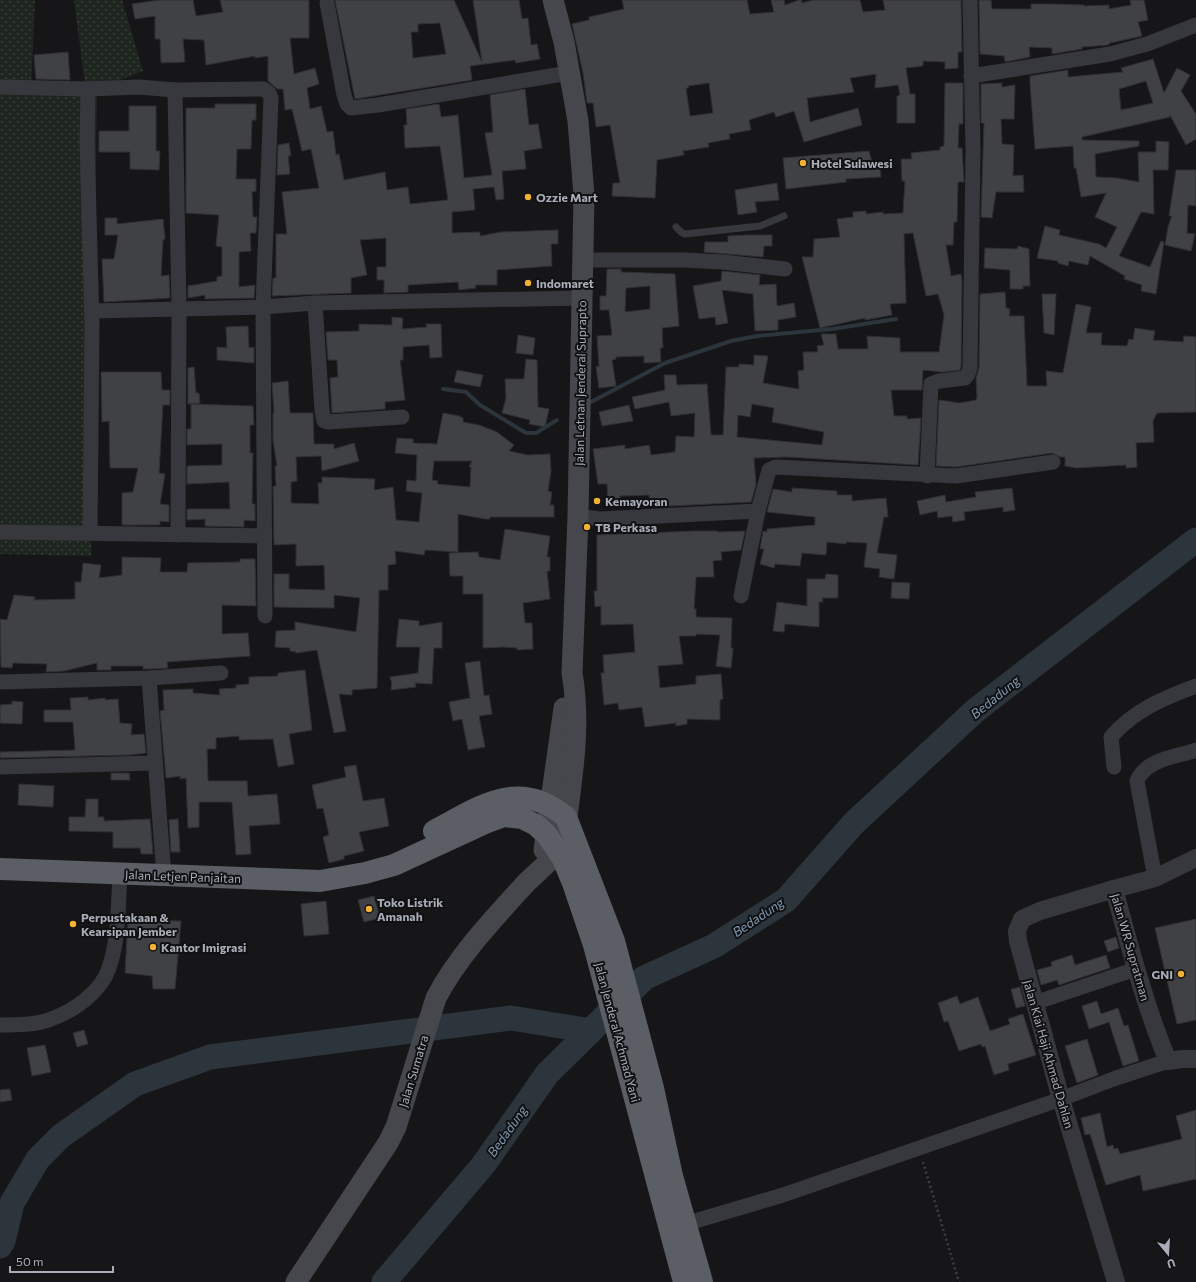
<svg xmlns="http://www.w3.org/2000/svg" width="1196" height="1282" viewBox="0 0 1196 1282" font-family="Commissioner,sans-serif">
<defs>
<pattern id="grass-dots" width="8" height="8" patternUnits="userSpaceOnUse"><rect width="8" height="8" fill="#1e261f"/><path d="M2 2h.1M6 6h.1" fill="none" stroke="#3c433d" stroke-width="1.8" stroke-linecap="round"/></pattern>
</defs>
<rect width="100%" height="100%" fill="#161618"/>
<!-- grass -->
<polygon fill="url(#grass-dots)" points="0,0 35,0 31,91 85,85 74,0 122,0 143,71 97,89 91,556 0,554"/>
<g fill="none" stroke-linecap="round" stroke-linejoin="round">
<!-- stream -->
<g stroke="#2c353c" stroke-width="4">
<polyline points="443,389 466,392 480,405 526,433 536,433 557,420"/>
<polyline points="591,402 665,363 731,341 757,336 832,329 896,319"/>
</g>
<!-- river -->
<g stroke="#2c353c" stroke-width="25">
<polyline points="0,1246 3,1241 12,1203 38,1159 61,1136 135,1084 210,1057 511,1018 591,1031"/>
<polyline points="384,1282 484,1164 547,1074 644,978 714,946 786,900 854,823 976,710 1196,540"/>
</g>
</g>
<!-- building -->
<g fill="#404145" stroke="#303034" fill-rule="evenodd">
<polygon points="159,0 193,0 196,16 223,12 220,0 309,0 309,38 290,38 294,74 315,68 319,84 307,88 310,109 321,106 327,132 333,131 336,155 339,154 344,180 385,172 387,190 408,187 410,204 448,200 440,146 405,148 404,125 407,125 406,109 439,104 441,117 458,115 464,178 492,175 485,133 493,132 490,95 525,89 529,125 538,124 542,148 524,151 526,169 502,171 504,199 496,200 494,187 473,189 475,210 452,212 452,233 480,232 480,236 501,232 558,230 558,244 551,244 552,266 497,270 497,285 475,285 476,288 459,290 458,282 408,285 408,292 384,293 384,280 377,280 377,267 386,267 386,238 360,240 367,275 351,278 351,293 272,296 273,278 276,278 276,234 287,234 282,192 319,188 311,149 302,151 292,109 285,110 283,89 277,89 268,81 268,56 255,58 255,56 206,65 204,40 183,39 185,62 161,63 160,39 155,39 155,16 135,19 132,4"/>
<path d="M335 0H454L482 62 473 0H519L522 19 528 18 531 45 537 44 540 59 516 63 515 60 470 66 472 80 355 99ZM440 23 446 54 413 58 411 32H418V24Z"/>
<path d="M622 0H747L750 14 774 12 771 0H784L785 5 799 0H801L802 3 813 0H860L863 12 885 10 883 0H961L962 52H958V68L945 69V62L923 61V66L906 68 910 94H915V123H897V96L900 95 898 85 875 88 876 74 850 78 854 92 807 98 810 122 858 108 862 125 804 142 794 111 776 117 774 112 749 120 751 130 729 134 730 139 708 143 709 147 683 151 684 155 657 160 655 198 612 196 613 183H620L610 125 596 127 593 103H587L583 73 572 24 589 20V17L624 9ZM709 83 713 113 690 116 686 88H689L688 86Z"/>
<polygon points="979,0 991,0 992,9 1031,9 1031,4 1051,4 1084,5 1084,6 1109,5 1109,9 1131,5 1130,0 1144,0 1148,20 1138,22 1142,36 1110,43 1108,45 1082,47 1082,49 1052,54 1052,48 1029,47 1030,57 1005,62 1004,56 980,54"/>
<polygon points="68,52 70,80 36,79 34,55"/>
<path d="M1153 59 1164 93 1177 68 1190 75 1181 91 1196 114V139L1186 145 1170 115V117L1082 137V140L1139 141V146L1095 154 1096 177 1117 178 1139 182 1138 152H1156V141L1169 142 1168 170H1153L1154 214 1141 212 1119 256 1150 267 1161 241 1164 242 1156 294 1141 291 1142 285 1124 279 1125 276 1090 256 1088 265 1069 261 1068 266 1058 263V261L1037 258 1045 226 1060 230 1059 235 1099 244 1106 248 1117 227 1095 217 1106 193 1081 197 1076 168H1074L1073 146 1035 149 1030 83V76L1068 70V77L1123 72 1121 68ZM1146 81 1153 103 1121 110 1119 89Z"/>
<path d="M945 83H963V124H959L958 148H962L964 182H958L957 222H954L953 245H946L951 276 961 274 962 281 961 366 960 370 942 372 923 370 922 390H891L894 416H907V419L921 418 918 465 788 457 754 458 756 485 751 502 650 507 649 495 620 496V506L608 507 607 484H598L593 449 625 445V449L649 445 651 455 675 452 676 436 694 437 695 413 671 416 669 402 635 409 632 397 665 390 664 375H676L677 385 707 384 711 435H723L726 367H739V364L754 365V355L768 356 763 383 799 389 798 371 804 370 803 352H818L817 346 824 345 821 334H836L838 349H868L867 336 900 338V352H939L944 315 938 294 926 296 913 233 904 234 906 303 890 304 892 315 865 320V318L820 328 802 257H813L814 239 840 237 837 219 853 217V212L866 211V214L883 212V214L903 213 905 181H902L901 159H912L911 153 940 150V147L944 146ZM752 404 774 408 772 422 824 432 822 445 737 437 738 415 750 417Z"/>
<polygon points="1002,83 1002,87 1015,85 1014,119 1001,119 1002,144 1014,145 1013,176 1023,175 1024,192 996,192 992,218 981,217 984,123 981,123 981,84"/>
<polygon points="215,104 256,104 256,120 252,120 251,149 237,149 236,179 256,179 256,191 252,192 253,217 257,217 256,233 250,233 251,251 239,252 239,287 255,285 254,298 205,299 205,295 188,298 188,286 217,281 217,277 222,276 222,247 216,246 219,215 186,213 186,108 215,108"/>
<polygon points="129,106 156,106 156,151 160,151 159,170 130,169 130,152 99,152 99,131 129,131"/>
<polygon points="289,143 291,156 288,156 290,174 277,175 278,145"/>
<polygon points="869,151 873,166 880,166 881,177 846,179 846,182 786,189 783,158"/>
<polygon points="1176,170 1196,170 1196,206 1188,205 1187,233 1195,234 1191,251 1165,245 1168,227 1172,216 1169,216"/>
<polygon points="777,183 779,200 755,202 757,212 738,215 735,190"/>
<polygon points="105,218 117,218 117,224 163,219 165,239 163,240 161,276 169,275 170,298 104,302 102,259 114,259 118,235 105,235"/>
<polygon points="747,235 772,235 772,246 764,246 763,257 704,252 705,242 728,242 728,236"/>
<polygon points="1018,246 1029,249 1030,286 1023,286 1023,289 1010,289 1010,270 984,268 985,248 1017,249"/>
<path d="M607 269H621V272L675 274 679 326 662 328 663 348H660L661 362 644 363V356L616 357V359L612 360 616 386 599 388 596 367 599 366 597 336 612 335 609 310H600V296H606ZM650 286V309L625 312 626 288Z"/>
<polygon points="722,271 760,275 759,285 776,284 777,306 794,303 796,317 778,320 778,330 755,331 753,294 722,290 728,323 716,325 715,317 699,319 693,286 721,281"/>
<polygon points="1005,292 1006,308 1010,309 1009,316 1024,316 1027,386 1047,386 1046,371 1063,373 1076,304 1091,307 1086,333 1102,333 1101,345 1127,346 1129,339 1133,340 1135,328 1155,331 1153,340 1183,342 1184,336 1196,337 1196,412 1157,413 1153,421 1154,442 1136,443 1137,467 1126,468 1126,465 1076,468 1065,466 1065,457 1060,457 1052,453 956,467 936,466 939,400 960,403 976,400 977,397 976,378 979,368 980,294"/>
<polygon points="1042,294 1056,294 1054,335 1044,333"/>
<polygon points="392,317 403,318 402,329 427,327 426,324 441,324 442,357 430,358 429,345 403,347 403,360 400,360 405,400 385,402 385,409 332,413 330,378 338,377 337,360 328,360 326,332 359,331 359,324 392,325"/>
<polygon points="248,326 249,348 254,347 254,363 217,360 217,347 227,348 226,327"/>
<polygon points="518,335 535,338 533,355 516,353"/>
<polygon points="526,359 537,360 538,407 549,409 545,427 529,424 530,420 502,413 506,398 505,379 524,379"/>
<polygon points="194,367 196,393 199,393 200,403 188,404 188,368"/>
<polygon points="457,370 483,375 480,387 454,382"/>
<polygon points="101,372 161,372 162,390 170,390 170,405 163,405 159,473 165,474 160,504 169,505 169,522 160,521 160,525 122,525 122,493 133,492 138,468 110,468 109,421 102,422"/>
<path d="M288 381 290 413H313L314 444H334V449L354 443 359 461 322 471 321 456 296 457 297 481 291 482V503L319 504 318 483H322V477L375 479 374 490 393 487 396 520 419 522 422 493 406 491 407 480 416 481 417 455 395 453 397 438 413 439V443L437 444 443 413 459 416 463 418V422L479 425 497 432 514 445 509 451 528 455 550 454 551 471 548 491 552 492 550 505H554V517H490V519H485L458 514V552L425 550 424 555 395 551 396 564 388 565V590H379L377 688 352 690V695L339 694 346 731 334 733 317 650 296 653V652L290 651V648L275 647 276 631 295 630V622L356 632 360 598 334 595V608L274 607V574H289V589L325 590 324 565 296 566V544L274 545 273 486H276L275 466H277L273 440V413H274L272 383ZM434 461H472L469 467H471L470 487 437 484 438 481 432 480Z"/>
<polygon points="191,404 253,406 254,425 250,425 250,453 253,453 252,504 255,504 255,521 244,520 244,527 205,526 205,519 187,520 187,509 230,509 229,482 187,484 187,466 222,465 222,444 187,445 187,429 191,429"/>
<polygon points="629,405 633,421 602,426 599,412"/>
<polygon points="792,488 837,491 837,495 852,495 852,501 886,498 888,517 884,517 877,553 897,555 894,579 879,577 880,569 864,567 867,543 846,542 846,544 827,542 826,555 802,553 800,566 775,564 774,568 760,564 764,549 760,549 763,531 767,532 767,529 815,525 815,517 767,512 773,489 792,492"/>
<polygon points="1012,488 1015,510 1003,512 1003,507 964,512 965,520 953,522 952,516 938,518 937,511 920,515 917,501 945,495 946,502 976,497 975,492"/>
<polygon points="505,529 550,536 547,557 550,557 550,571 547,571 550,599 523,603 525,623 532,623 533,649 517,650 517,648 502,647 483,648 483,594 463,594 463,576 450,576 449,553 478,552 479,557 500,560"/>
<polygon points="693,531 718,531 718,532 745,531 741,550 721,552 722,560 713,561 714,577 696,577 694,609 696,609 696,617 732,618 731,648 733,648 731,668 716,666 720,635 696,634 696,636 679,636 683,664 658,666 660,688 696,684 696,676 721,674 723,699 720,700 720,720 687,719 687,724 676,726 676,723 645,727 642,707 619,710 618,703 604,705 601,673 604,673 603,655 635,652 633,624 601,625 601,606 595,607 594,591 597,591 597,535"/>
<polygon points="122,557 161,558 160,572 187,572 188,563 240,562 240,559 255,559 256,606 222,605 222,634 248,633 250,656 167,662 168,668 149,669 143,669 143,666 111,666 111,670 97,670 97,663 64,671 46,672 47,664 13,663 12,668 1,667 0,619 7,620 14,595 35,597 34,600 75,599 75,582 81,582 83,563 101,565 99,578 122,575"/>
<polygon points="826,574 838,575 838,598 822,598 823,602 819,602 819,627 785,624 784,632 773,631 777,602 807,606 807,579 825,579"/>
<polygon points="892,582 910,583 909,599 891,598"/>
<polygon points="399,619 419,621 419,626 442,622 442,648 434,648 432,684 415,683 416,687 391,690 392,681 391,681 390,677 418,673 420,647 396,647"/>
<polygon points="480,661 484,696 489,695 492,714 479,716 485,747 468,750 462,719 453,721 449,702 470,698 465,663"/>
<polygon points="305,670 312,730 289,734 294,764 278,767 273,739 239,740 239,736 216,738 216,749 207,749 208,781 247,781 248,796 277,794 280,824 249,826 251,854 236,855 232,802 199,802 199,827 188,828 186,778 180,779 180,776 166,778 160,711 164,710 163,690 193,689 193,693 220,695 219,689 236,688 236,685 249,684 249,677 278,676 278,673"/>
<polygon points="88,697 88,700 105,698 105,700 118,699 120,723 132,724 131,735 144,734 146,753 129,755 0,758 0,752 75,750 73,722 44,722 44,710 71,710 70,698"/>
<polygon points="12,701 23,702 22,724 0,723 0,705 12,704"/>
<polygon points="356,765 363,801 384,798 389,826 359,832 364,851 344,856 344,859 329,863 323,837 329,835 323,808 317,809 312,785 346,777 344,767"/>
<polygon points="111,773 129,773 130,780 111,780"/>
<polygon points="19,784 54,786 53,807 18,805"/>
<polygon points="86,799 98,799 98,817 104,817 104,821 150,819 153,854 141,854 140,848 113,848 113,832 69,831 69,817 85,817"/>
<polygon points="178,819 180,852 171,852 169,820"/>
<polygon points="374,896 380,918 364,922 358,900"/>
<polygon points="326,901 329,934 304,936 301,904"/>
<polygon points="1196,919 1196,1020 1177,1024 1155,928"/>
<polygon points="128,920 181,921 175,989 153,989 152,976 125,973"/>
<polygon points="1116,937 1119,948 1108,952 1104,941"/>
<polygon points="1072,955 1075,965 1106,955 1110,968 1059,985 1057,980 1041,985 1037,970 1052,966 1051,962"/>
<polygon points="1020,987 1025,1006 1016,1008 1011,989"/>
<polygon points="957,996 960,1004 978,997 990,1031 1010,1024 1008,1019 1023,1014 1036,1055 1008,1064 1009,1070 994,1075 985,1046 982,1047 981,1044 959,1051 948,1021 944,1022 938,1003"/>
<polygon points="1097,1001 1101,1014 1118,1008 1124,1026 1128,1025 1139,1061 1123,1066 1109,1022 1089,1029 1082,1006"/>
<polygon points="84,1030 88,1044 77,1047 73,1033"/>
<polygon points="1087,1039 1098,1075 1077,1083 1065,1046"/>
<polygon points="45,1045 51,1072 32,1076 27,1048"/>
<polygon points="10,1089 12,1100 0,1102 0,1090"/>
<polygon points="1196,1110 1196,1179 1143,1191 1140,1175 1106,1185 1090,1134 1085,1135 1081,1118 1100,1113 1107,1147 1113,1145 1114,1149 1118,1148 1120,1154 1182,1139 1176,1116"/>
</g>
<g fill="none" stroke-linecap="round" stroke-linejoin="round">
<!-- path -->
<polyline stroke="#3d3f44" stroke-width="2.5" stroke-dasharray="2 3" stroke-linecap="butt" points="923,1162 959,1282"/>
<!-- service -->
<polyline stroke="#37383d" stroke-width="7" points="676,227 681,232 685,234 760,226 784,216"/>
<!-- minor -->
<g stroke="#37383d" stroke-width="15">
<polyline points="327,3 344,95 347,104 351,108 378,105 569,73"/>
<polyline points="971,76 1110,54 1147,44 1196,25"/>
<polyline points="0,87 88,89"/>
<polyline points="175,90 179,309 178,535"/>
<polyline points="582,260 684,260 723,262 785,269"/>
<polyline points="315,303 322,410 324,421 328,422 402,417"/>
<polyline points="92,311 263,307 315,303 582,298"/>
<polyline points="927,476 931,384 939,381 965,378 968,374 970,368 973,150 970,0"/>
<polyline points="578,516 599,519 758,511 769,470 776,467 956,476 1053,462"/>
<polyline points="0,532 265,536"/>
<polyline points="90,533 92,324 87,141 88,89 139,87 175,90 264,89 269,93 271,98 263,307 265,616"/>
<polyline points="741,596 758,511"/>
<polyline points="149,678 164,876"/>
<polyline points="0,682 149,678 221,673"/>
<polyline points="0,767 155,763"/>
<path d="M1114 767 1111 737C1134 710 1164 698 1196 686"/>
<path d="M1155 878 1137 781C1146 759 1176 757 1196 750"/>
<polyline points="1034,1003 1136,969"/>
<path d="M0 1025C17 1025 36 1025 51 1019 74 1011 101 992 109 968 119 939 118 905 120 874"/>
<polyline points="685,1224 783,1195 1061,1099 1116,1078 1168,1061"/>
</g>
<!-- tertiary -->
<g stroke="#37383d" stroke-width="18">
<path d="M1196 858 1155 878 1114 889C1130 947 1145 1006 1168 1061L1182 1059H1196"/>
<polyline points="1114,889 1040,911 1022,919 1017,931 1018,941 1061,1099 1116,1282"/>
</g>
<!-- secondary -->
<g stroke="#45474d" stroke-width="21">
<polyline points="544,850 564,708"/>
<path d="M296 1282 388 1143 396 1127 436 998C458 956 494 918 526 883 534 875 553 859 558 851 565 839 566 822 568 809 574 764 580 719 572 673L578 516 584 195 578 121 564 42 553 0"/>
</g>
<!-- trunk -->
<g stroke="#5b5e65" stroke-width="22">
<path d="M434 831C480 807 518 777 566 817L614 941 653 1088 672 1176 702 1282"/>
<polyline points="0,869 320,881 365,873 394,865 485,823 504,816 522,818 536,825 547,835 563,859 573,883 594,945 684,1282"/>
</g>
</g>
<!-- markers -->
<g fill="#f2b134" stroke="#111113" stroke-width="1.5">
<circle cx="803" cy="163" r="4"/>
<circle cx="528" cy="197" r="4"/>
<circle cx="528" cy="283" r="4"/>
<circle cx="597" cy="501" r="4"/>
<circle cx="587" cy="527" r="4"/>
<circle cx="369" cy="909" r="4"/>
<circle cx="73" cy="924" r="4"/>
<circle cx="153" cy="947" r="4"/>
<circle cx="1181" cy="974" r="4"/>
</g>
<g text-anchor="middle" dominant-baseline="central" stroke-width="4" stroke-linejoin="round" paint-order="stroke">
<!-- poi labels -->
<g font-size="12" font-weight="bold" fill="#a8adb8" stroke="#111113" text-anchor="start">
<text x="811" y="163">Hotel Sulawesi</text>
<text x="536" y="197">Ozzie Mart</text>
<text x="536" y="283">Indomaret</text>
<text x="605" y="501">Kemayoran</text>
<text x="595" y="527">TB Perkasa</text>
<text x="377" y="902">Toko Listrik<tspan x="377" dy="14">Amanah</tspan></text>
<text x="81" y="917">Perpustakaan &amp;<tspan x="81" dy="14">Kearsipan Jember</tspan></text>
<text x="161" y="947">Kantor Imigrasi</text>
<text x="1173" y="974" text-anchor="end">GNI</text>
</g>
<!-- street labels -->
<g font-size="12" fill="#a8adb8" stroke="#111113">
<text transform="translate(580 383) rotate(-89)">Jalan Letnan Jenderal Suprapto</text>
<text transform="translate(183 876) rotate(2)">Jalan Letjen Panjaitan</text>
<text transform="translate(1131 947) rotate(74)">Jalan WR Supratman</text>
<text transform="translate(618 1032) rotate(75)">Jalan Jenderal Achmad Yani</text>
<text transform="translate(1049 1054) rotate(74)">Jalan Kiai Haji Ahmad Dahlan</text>
<text transform="translate(413 1071) rotate(-73)">Jalan Sumatra</text>
</g>
<!-- water labels -->
<g font-size="13" font-style="italic" fill="#7f9bb3" stroke="#111113">
<text transform="translate(995 697) rotate(-39)">Bedadung</text>
<text transform="translate(758 917) rotate(-34)">Bedadung</text>
<text transform="translate(507 1131) rotate(-55)">Bedadung</text>
</g>
</g>
<!-- north arrow -->
<g transform="translate(1168 1254) rotate(162)" stroke="#111113" stroke-width="3" paint-order="stroke">
<path d="M0-3L7 15L0 10L-7 15Z" fill="#a8adb8"/>
<text y="-6" font-size="11" font-weight="bold" text-anchor="middle" fill="#a8adb8">U</text>
</g>
<!-- scale -->
<path d="M10 1266v6h103v-6" fill="none" stroke="#a8adb8" stroke-width="2"/>
<text x="16" y="1266" font-size="12" fill="#a8adb8" stroke="#111113" stroke-width="3" paint-order="stroke">50 m</text>
</svg>
